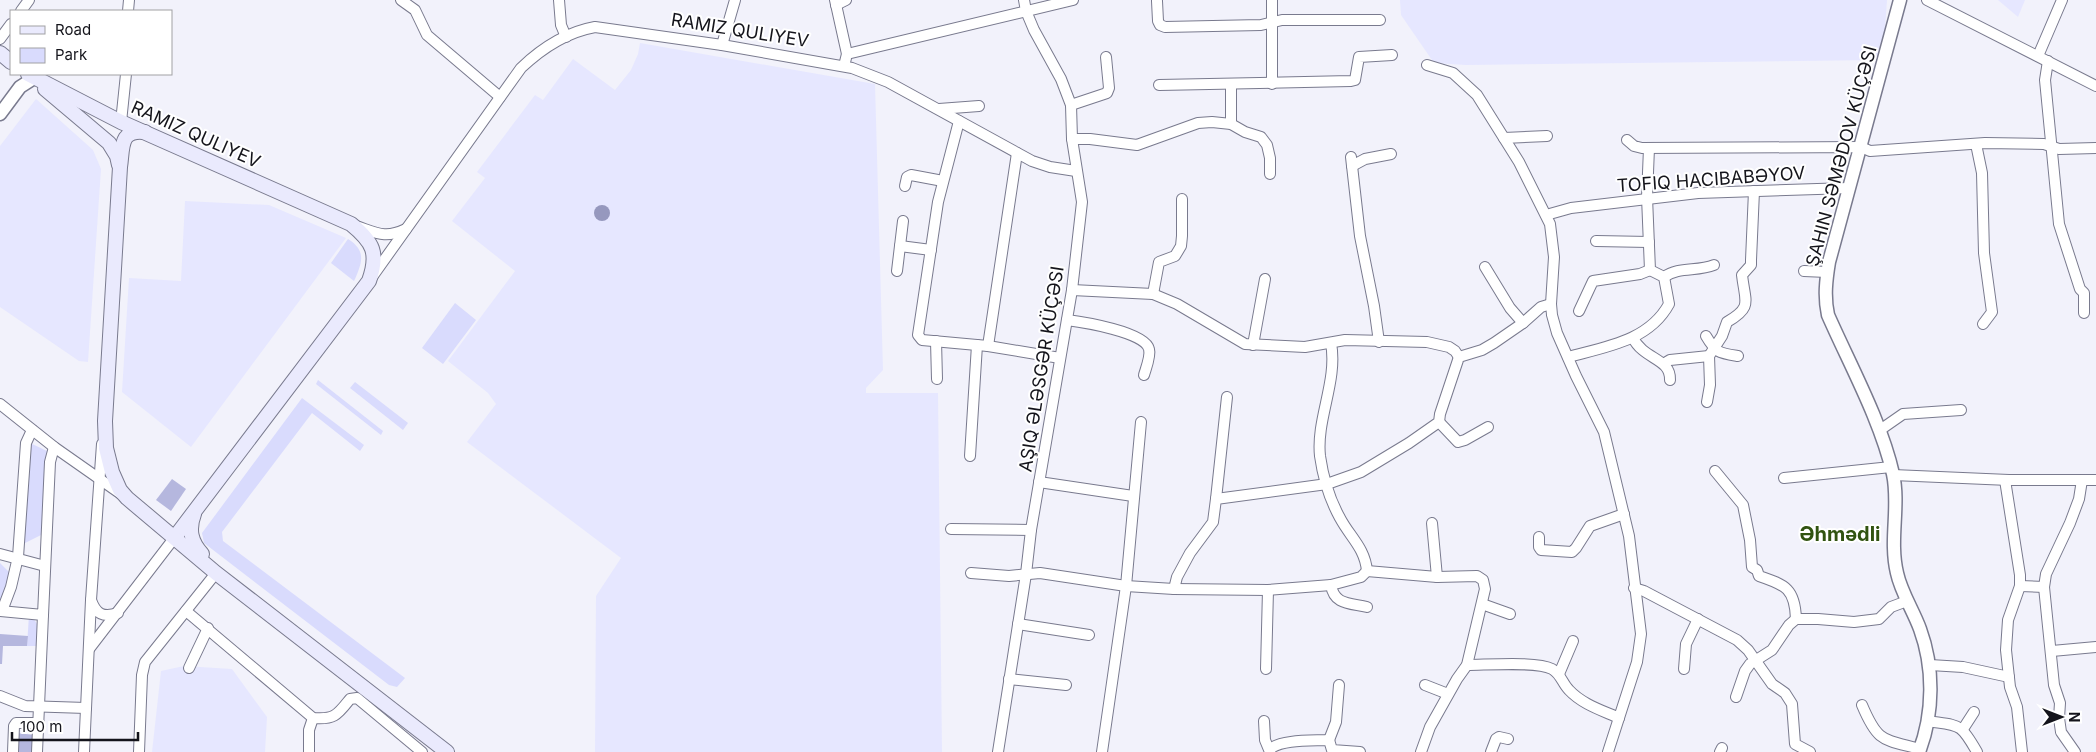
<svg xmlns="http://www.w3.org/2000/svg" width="2096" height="752" viewBox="0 0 2096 752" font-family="Inter,sans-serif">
<rect width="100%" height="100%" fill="#f2f2fb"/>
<!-- built -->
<g fill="#e6e7ff">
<polygon points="1400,0 1887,0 1885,29 1876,60 1466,65 1434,63 1401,15"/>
<polygon points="1998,0 2025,0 2018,17"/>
<polygon points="640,43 875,84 883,370 866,388 866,393 938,393 942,752 595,752 596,596 621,558 467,442 496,404 488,393 448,361 515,271 452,221 485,178 477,172 535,95 543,100 573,59 615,90 631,70 638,54"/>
<polygon points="36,99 93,150 101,169 88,362 79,361 0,307 0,146"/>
<polygon points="185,201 269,205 346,238 191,447 122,392 129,278 181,281"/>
<polygon points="184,666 232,669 267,717 265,752 152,752 161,671"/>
</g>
<!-- green -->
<g fill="#d9dbfd">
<path d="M348 239C367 251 362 263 354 281L331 263Z"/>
<polygon points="455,303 476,320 443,364 422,348"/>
<polygon points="318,380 383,431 381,435 316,384"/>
<polygon points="355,382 408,423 403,430 350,388"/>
<polygon points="302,398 364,445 360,451 312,413 222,532 223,541 405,678 397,687 389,685 204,543 202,533"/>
<polygon points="28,442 47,451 43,534 21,545"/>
<polygon points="0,563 10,573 0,602"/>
<path d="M29 615C41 624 39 632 39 646H27Z"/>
</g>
<!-- forest -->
<g fill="#b5b7de">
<polygon points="172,479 186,489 171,511 156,500"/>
<polygon points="0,634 28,636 27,646 3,646 2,664 0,664"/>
<polygon points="15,733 36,735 35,752 14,752"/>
</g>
<!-- water -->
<circle fill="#9698be" cx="602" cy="213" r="8"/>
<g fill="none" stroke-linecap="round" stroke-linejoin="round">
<defs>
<g id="minor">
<polyline points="401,0 415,10 427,35 500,97"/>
<polyline points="559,0 561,25 566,37"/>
<polyline points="835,0 847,54"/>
<polyline points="1927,0 2096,86"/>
<polyline points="1157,1 1158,21 1160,25 1165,27 1261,25 1282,20 1380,20"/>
<polyline points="836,5 846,0"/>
<polyline points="21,11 29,0"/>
<polyline points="128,11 129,0"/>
<polyline points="0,39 11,24"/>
<polyline points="722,45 735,0"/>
<polyline points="2038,56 2062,0"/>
<polyline points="2048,61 2045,80 2059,224 2080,289 2084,293 2084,313"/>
<polyline points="1427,65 1453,73 1477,95 1519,162 1550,224 1554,257 1551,304 1552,315 1557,333 1576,376 1604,432 1629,536 1641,634 1637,662 1608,752"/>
<polyline points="844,66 847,54 1073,0"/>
<polyline points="1272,84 1272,0"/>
<polyline points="1159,85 1351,81 1355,80 1359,57 1392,55"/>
<polyline points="1071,105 1107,93 1109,88 1106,57"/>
<polyline points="939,109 979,106"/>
<polyline points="959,121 938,202 918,335 922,340 988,346 1060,358"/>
<polyline points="121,122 126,74"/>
<polyline points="1231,124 1231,84"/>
<polyline points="1504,138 1547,136"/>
<polyline points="1072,139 1090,139 1137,145 1198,123 1212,122 1231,124 1245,132 1261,137 1267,145 1270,158 1270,174"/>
<polyline points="1627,140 1634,146 1642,148 1861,147 1870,151 1985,143 2044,144 2059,149 2096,148"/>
<polyline points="1976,144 1982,173 1984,253 1992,312 1983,324"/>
<polyline points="1351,157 1360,236 1374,306 1379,342"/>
<polyline points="1352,166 1365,159 1391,154"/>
<polyline points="905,186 907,177 911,175 943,181"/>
<polyline points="1546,215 1571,208 1698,193 1849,188"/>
<path d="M356 226C377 233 385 239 406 229"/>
<polyline points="1596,241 1649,242"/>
<polyline points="900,246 931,250"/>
<polyline points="1485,267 1510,308 1523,323"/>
<polyline points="897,271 903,221"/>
<polyline points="1804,271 1827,272"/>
<path d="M372 277 521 68C542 48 567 32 595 27L722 45 852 68 888 82 1032 161 1050 167 1076 171"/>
<path d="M1664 277C1679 266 1697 272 1714 265"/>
<polyline points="1072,290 1153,294 1177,304 1245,344 1305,347 1345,340 1427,342 1449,347 1455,351 1459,357"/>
<polyline points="1153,294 1159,262 1175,256 1181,246 1182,236 1182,199"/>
<polyline points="1579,311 1593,281 1640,274 1650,270"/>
<path d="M1067 320C1083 322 1145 332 1149 349 1151 356 1146 368 1144 375"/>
<path d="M1706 336C1716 353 1719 353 1738 356"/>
<path d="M1633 338C1644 360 1671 358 1670 380"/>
<polyline points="936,341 937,379"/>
<path d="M1331 343C1338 381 1316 419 1320 456 1323 477 1330 500 1340 518 1350 537 1365 548 1367 571"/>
<polyline points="1253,345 1265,279"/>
<polyline points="988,346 1017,153"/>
<path d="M1568 357C1605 347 1649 341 1669 304L1664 277 1650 270 1647 197 1649 148"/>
<polyline points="1665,363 1670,360 1709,356"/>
<path d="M1707 402 1710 385 1709 356 1722 336 1727 322C1753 307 1745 302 1742 275L1751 265V260L1754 191"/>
<polyline points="0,404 54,447 121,494"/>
<polyline points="1439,422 1458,442 1465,440 1488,427"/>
<polyline points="1880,430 1903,414 1961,410"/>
<polyline points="970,456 977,345"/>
<path d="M1715 471 1743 505 1750 540 1752 567 1757 570 1759 576C1786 585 1795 589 1796 619"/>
<polyline points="1893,475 2009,480 2096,480"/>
<polyline points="1784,478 1891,467"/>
<polyline points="2005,480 2020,575 2020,586 2008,620 2006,650 2010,687 2017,707 2022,752"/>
<polyline points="1039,482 1133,496"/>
<polyline points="1216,499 1227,397"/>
<polyline points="1432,523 1437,577"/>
<polyline points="951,529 1031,530"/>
<polyline points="1539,537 1539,547 1541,550 1572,552 1576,548 1590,526 1624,514"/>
<polyline points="0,554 45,566"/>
<polyline points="1367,571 1437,577 1477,576 1483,580 1485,589 1467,665 1457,679 1430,727 1421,752"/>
<polyline points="971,573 1009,576 1040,573 1126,586 1174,589 1177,577 1190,553 1213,522 1216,499 1327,484 1361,472 1409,443 1439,422 1440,414 1459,357 1482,350 1494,343 1523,323 1541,307 1551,304"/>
<path d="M1331 585C1334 605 1350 603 1367 607"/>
<polyline points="2020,586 2044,587"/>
<polyline points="1634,588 1644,591 1737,640 1748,650 1772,684 1785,693 1792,704 1795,744 1810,752"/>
<polyline points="1174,589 1268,590 1331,585 1361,577 1367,571"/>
<path d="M91 600C96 614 103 618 118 613"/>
<polyline points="1482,604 1510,614"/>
<polyline points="0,611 43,615 50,462 54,447"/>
<polyline points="2,611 11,587 18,557 26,443 32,430"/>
<path d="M186 611 313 718C335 720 338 714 350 699L357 698 422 752"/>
<polyline points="1018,624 1089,635"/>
<polyline points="89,649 175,537"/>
<polyline points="2052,651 2096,647"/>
<path d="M1467 665C1487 665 1537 661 1552 669 1561 674 1562 683 1569 690 1582 704 1601 710 1619 718"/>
<polyline points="1930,665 1963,667 2009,677"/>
<polyline points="189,668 208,628"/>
<polyline points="1266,669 1268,590"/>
<polyline points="1684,669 1686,644 1698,619"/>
<polyline points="1559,674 1573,641"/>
<polyline points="1009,679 1066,685"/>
<polyline points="1425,685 1448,694"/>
<polyline points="0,696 25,706 86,708"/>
<polyline points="1736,697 1745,671 1750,664 1772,650 1789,625 1796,619 1818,619 1854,622 1879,619 1891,607 1907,601"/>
<path d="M1862 705C1878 743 1883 739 1920 749"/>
<polyline points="1264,721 1265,740 1270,752"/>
<path d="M1927 721C1960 726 1960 722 1977 752"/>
<polyline points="1963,729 1974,712"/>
<polyline points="1329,740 1336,722 1339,685"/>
<path d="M1270 749C1282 739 1313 741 1329 740L1332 750 1360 752"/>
<polyline points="13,752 14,726 16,723 39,723"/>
<polyline points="37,752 43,615"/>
<polyline points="84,752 91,600 102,444"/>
<polyline points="139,752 142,675 145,662 216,573"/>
<polyline points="309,752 309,730 313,718"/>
<polyline points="998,752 1026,574 1031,530 1072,290 1082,202 1072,139 1071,105 1061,79 1034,30 1026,11 1024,0"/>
<polyline points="1102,752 1126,586 1141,422"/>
<polyline points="1491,752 1496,739 1499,737 1508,739"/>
<polyline points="1720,752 1722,748"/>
<polyline points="2075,752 2061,732 2059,718 2060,703 2054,685 2044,587 2046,574 2070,523 2079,499 2082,480"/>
</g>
<g id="tertiary">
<path d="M1900 0 1829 262C1826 280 1824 297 1828 315 1850 365 1881 421 1893 474 1900 506 1889 540 1897 573 1901 592 1913 610 1920 629 1934 667 1934 713 1919 752"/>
<polyline points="0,114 20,87 34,78"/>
</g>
<g id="secondary">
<polyline points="0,53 11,62"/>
<path d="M28 74 121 122 351 224C373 242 379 253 369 281L175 537"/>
<polyline points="45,89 109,143 117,156 119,165"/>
<path d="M145 132C119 129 123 148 120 167L105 421 106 448 112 472 120 490 127 498 216 573 447 752"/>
<path d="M194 514C188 530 191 542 202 554"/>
</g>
</defs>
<!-- minor casing -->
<use href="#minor" stroke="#797a8e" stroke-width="12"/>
<!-- tertiary casing -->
<use href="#tertiary" stroke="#797a8e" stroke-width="15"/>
<!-- secondary casing -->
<use href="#secondary" stroke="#797a8e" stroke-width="16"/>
<!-- minor -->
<use href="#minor" stroke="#fff" stroke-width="10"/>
<!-- tertiary -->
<use href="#tertiary" stroke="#fff" stroke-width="12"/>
<!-- secondary -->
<use href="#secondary" stroke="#eaeafd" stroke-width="14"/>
</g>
<g text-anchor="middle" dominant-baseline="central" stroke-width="4" stroke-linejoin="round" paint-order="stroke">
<!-- street labels -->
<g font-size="18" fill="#14141b" stroke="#fff">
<text transform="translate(740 30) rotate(9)">RAMIZ QULIYEV</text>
<text transform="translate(196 134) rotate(24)">RAMIZ QULIYEV</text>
<text transform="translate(1841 156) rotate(-75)">ŞAHIN SƏMƏDOV KÜÇƏSI</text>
<text transform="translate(1711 179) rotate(-4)">TOFIQ HACIBABƏYOV</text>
<text transform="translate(1041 369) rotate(-81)">AŞIQ ƏLƏSGƏR KÜÇƏSI</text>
</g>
<!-- quarter labels -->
<g font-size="20" font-weight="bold" fill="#315311" stroke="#fff">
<text x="1840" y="534">Əhmədli</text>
</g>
</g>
<!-- legend -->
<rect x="10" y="10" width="162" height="65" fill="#ffffff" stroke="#a1a1a4"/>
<rect x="20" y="26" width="25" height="8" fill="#eaeafd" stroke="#a1a1a4"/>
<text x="55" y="35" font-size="15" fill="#14141b">Road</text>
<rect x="20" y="48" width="25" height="15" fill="#d9dbfd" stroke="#a1a1a4"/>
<text x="55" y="60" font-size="15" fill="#14141b">Park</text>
<!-- north arrow -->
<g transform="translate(2061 717) rotate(90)" stroke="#ffffff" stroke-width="4" paint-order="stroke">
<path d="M0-4L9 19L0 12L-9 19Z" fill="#14141b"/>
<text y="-8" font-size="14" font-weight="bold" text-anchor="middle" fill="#14141b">N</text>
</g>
<!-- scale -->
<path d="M12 732v8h126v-8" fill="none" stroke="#14141b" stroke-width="2.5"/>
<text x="20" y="732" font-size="15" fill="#14141b" stroke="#ffffff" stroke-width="4" paint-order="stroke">100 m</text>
</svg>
